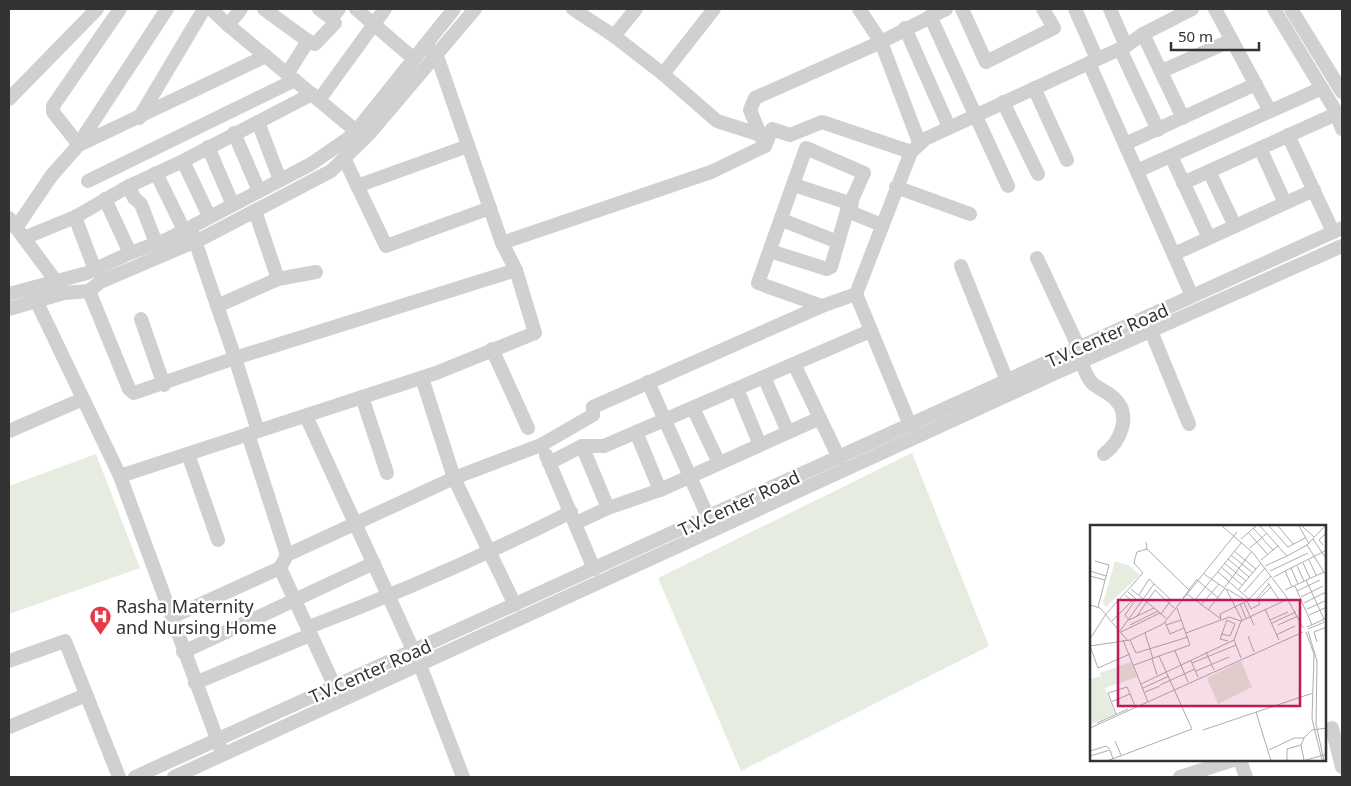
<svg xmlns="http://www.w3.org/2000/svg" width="1351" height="786" viewBox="0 0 1351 786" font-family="'Noto Sans',sans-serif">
<rect width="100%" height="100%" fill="#fff"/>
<!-- green -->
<g fill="#e6ecdf">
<polygon points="912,453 989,646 741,771 658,578"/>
<polygon points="96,454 140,568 9,614 9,486"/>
</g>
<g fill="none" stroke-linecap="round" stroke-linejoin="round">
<!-- minor -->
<g stroke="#d0d0d0" stroke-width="14">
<polyline points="120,9 53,106 53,112 79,145 266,56"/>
<polyline points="211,9 228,25 356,131"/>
<polyline points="264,9 308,41"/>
<polyline points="319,9 331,18"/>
<polyline points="356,9 414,59"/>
<polyline points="573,9 614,36 663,74 717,121 761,135"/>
<polyline points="859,9 881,42 919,142"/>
<polyline points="962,9 986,62 1054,28 1043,9"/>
<polyline points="1075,9 1097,59"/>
<polyline points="1110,9 1126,46"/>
<polyline points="1215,9 1270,111"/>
<polyline points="1274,9 1335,110 1342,129"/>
<polyline points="1291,9 1342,92"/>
<polyline points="930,16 1008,186"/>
<polyline points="228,25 241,9"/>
<polyline points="905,28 949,127"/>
<polyline points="1143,34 1183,118"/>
<polyline points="614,36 636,9"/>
<polyline points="1120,49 1158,130"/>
<polyline points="1089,63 1192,296"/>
<polyline points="1162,71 1232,40"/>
<polyline points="287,74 308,41 315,44 335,23 331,18 339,9"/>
<polyline points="663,74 714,9"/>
<polyline points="1034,88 1067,160"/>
<polyline points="9,99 97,9"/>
<polyline points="319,100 385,9"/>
<polyline points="1003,102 1038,174"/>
<polyline points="139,118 204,9"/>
<polyline points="258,122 280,180"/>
<polyline points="234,133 259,191"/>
<polyline points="1288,135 1333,232"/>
<polyline points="1125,144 1256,84"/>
<polyline points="765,146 772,129 790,135 822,122 911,152"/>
<polyline points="208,147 233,205"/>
<polyline points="1260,148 1285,203"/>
<polyline points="1171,156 1209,238"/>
<polyline points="345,160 386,246 490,208"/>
<polyline points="183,161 209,216"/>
<polyline points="1137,171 1322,88"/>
<polyline points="1209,171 1235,226"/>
<polyline points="156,173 184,230"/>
<polyline points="88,181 295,80"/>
<polyline points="1183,183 1336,114"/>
<polyline points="794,185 852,204"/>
<polyline points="129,186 134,198 141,204 156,243"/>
<polyline points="357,186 468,146"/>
<polyline points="896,187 970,214"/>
<polyline points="105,199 130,253"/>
<polyline points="255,211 278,279"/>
<polyline points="847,211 882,225"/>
<polyline points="75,217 95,270"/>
<polyline points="9,218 61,288"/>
<polyline points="782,220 838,242"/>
<polyline points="16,228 52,175 76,148 167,9"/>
<polyline points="192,232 235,358 258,431"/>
<polyline points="24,238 75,217 129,186 183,161 312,94"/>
<polyline points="502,243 711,172 765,146 750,110 755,98 881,42 946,9"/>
<polyline points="770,251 827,269 831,267 847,211 864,173 806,148 758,283 822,306"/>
<polyline points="1174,254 1314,190"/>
<polyline points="1037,258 1079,348"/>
<polyline points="961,266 1007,381"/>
<polyline points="89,291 129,389 134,393 235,358 516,270"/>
<polyline points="9,294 87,273 130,253 168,239 311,164 353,135 454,9"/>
<polyline points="33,294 120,476 220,747"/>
<polyline points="217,306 278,279 316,272"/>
<polyline points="9,309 64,293 89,291 100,282 203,238 331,171 369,134 475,9"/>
<polyline points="141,319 164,385"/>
<polyline points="1151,331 1189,424"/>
<polyline points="492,349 528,428"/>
<path d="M1081 362C1084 368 1087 378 1092 383 1099 389 1108 392 1115 399 1132 416 1120 442 1104 454"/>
<polyline points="794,364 839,458"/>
<polyline points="764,377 788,432"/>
<polyline points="422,378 454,478 515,605"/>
<polyline points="648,382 708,517"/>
<polyline points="737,389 760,445"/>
<polyline points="362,397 387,473"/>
<polyline points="693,408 719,463"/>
<polyline points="306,416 420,665 463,777"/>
<polyline points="910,425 856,294 911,152 925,139 1126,46 1143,34 1192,9"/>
<polyline points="9,431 83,399"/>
<polyline points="636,432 660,490"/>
<polyline points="248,434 287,555"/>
<polyline points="582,446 608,508"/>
<polyline points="188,454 218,540"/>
<polyline points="546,455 594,569"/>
<polyline points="549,463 582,446 604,446 870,331"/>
<polyline points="120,476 436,373 535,333 516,270 502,243 437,56 425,45"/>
<polyline points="576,523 608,508 660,490 820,418"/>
<polyline points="280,568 335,687"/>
<polyline points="172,617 280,568 287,555 454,478 541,445 593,415 593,407 822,306 856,294"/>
<path d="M309 627C399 593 486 555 571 512"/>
<polyline points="183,652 374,563"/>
<polyline points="9,661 65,641 119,777"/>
<polyline points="195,683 310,635"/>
<polyline points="9,727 86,695"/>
<polyline points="1332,728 1342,767"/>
<polyline points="1240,760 1246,777"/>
<polyline points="135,777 1342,228"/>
<polyline points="174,777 1058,372 1342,246"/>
<polyline points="1180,777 1233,760"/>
</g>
</g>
<!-- icons -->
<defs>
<symbol id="hospital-pin" viewBox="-11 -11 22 30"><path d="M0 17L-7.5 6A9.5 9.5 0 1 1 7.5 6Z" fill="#e63946" stroke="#fff"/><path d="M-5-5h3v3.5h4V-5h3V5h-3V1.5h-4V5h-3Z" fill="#fff"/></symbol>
</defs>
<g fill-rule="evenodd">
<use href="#hospital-pin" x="88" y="604" width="25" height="34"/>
</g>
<g text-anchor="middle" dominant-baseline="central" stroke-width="5" stroke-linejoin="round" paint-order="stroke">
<!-- street labels -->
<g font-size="18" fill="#333" stroke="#fff">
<text transform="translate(1107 335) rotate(-24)">T.V.Center Road</text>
<text transform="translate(739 503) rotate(-25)">T.V.Center Road</text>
<text transform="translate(370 671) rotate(-24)">T.V.Center Road</text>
</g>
<!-- poi labels -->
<g font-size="18" fill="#333" stroke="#fff" text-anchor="start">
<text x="116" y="606">Rasha Maternity<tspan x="116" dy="21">and Nursing Home</tspan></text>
</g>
</g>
<!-- overview -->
<g transform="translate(1090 525)">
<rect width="236" height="236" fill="#fff"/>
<path d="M25 36 38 40 50 50 16 82 13 78ZM151 136 162 162 128 179 117 153ZM41 137 47 152 15 163 25 189 0 200 1 154 10 151 12 156 10 148Z" fill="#e6ecdf"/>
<path fill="none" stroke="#adadad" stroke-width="1" d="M132 1 163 28 196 71 213 103M170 1 197 31 217 20M179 1 198 22 215 13M188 1 203 19M209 1 219 19M212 1 224 12M235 1 217 20 237 52M163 3 183 25 188 21M158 7 178 30M151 14 166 1M223 14 237 35M56 17 57 24 99 65M233 20 229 15 237 7M160 23 177 8M144 26 166 44M141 30 163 48M138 34 159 52M171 35 183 25M219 35 226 50M5 36 19 40 8 82M134 38 156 56M213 38 220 53M175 41 197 31M207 41 214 56M131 42 152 60M201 43 208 59M0 46 16 51M180 46 218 28M195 46 237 25M128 47 159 74M114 49 136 64 152 95M0 51 15 55M184 52 195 46 202 62M107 55 132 76M216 55 234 94M178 58 190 76M205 61 222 100M135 62 161 27M41 64 76 93M137 64 157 76M149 64 171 38M65 65 84 83M195 65 234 47M207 66 230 55M38 67 46 74 35 90 39 95 64 83M154 67 175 43M97 69 131 94M49 70 59 54 81 75 71 89M211 72 233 61M93 73 107 54M168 75 181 62M104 76 152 17M157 76 161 84 170 79 167 73 179 59M154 78 164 100M214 78 236 67M150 79 156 93M0 80 10 83 37 115M111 80 129 59M175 84 189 115M217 84 237 75M118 85 135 63M219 90 237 82M47 91 65 65M132 95 139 92 151 96M180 95 198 87M22 96 42 76 35 70M75 97 80 109 94 103M182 98 206 87M40 100 68 86M76 100 91 95M188 100 208 91M217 102 235 94M218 104 237 96M30 106 64 59M218 106 227 136 226 199 234 236M31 107 70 88M216 107 224 129 222 194 232 235M55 108 63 134M96 108 131 95 130 89 157 76 181 51M132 109 140 111 145 99 137 95 130 114 138 116M186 110 205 101M158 111 164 127M0 114 16 89 53 48 44 38 45 33 47 27 57 24M33 115 58 177M40 115 46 128 98 112M227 117 224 107 237 102M85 126 98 157M116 127 124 145M40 129 8 143 0 121 40 115 73 99 147 7M151 133 144 115 151 96 198 74M62 134 67 150M101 136 108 152M102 138 146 120M44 140 100 120 87 83M106 146 139 132M51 159 144 115M70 160 105 144M53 163 79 151M55 167 70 161M21 177 40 169M166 187 181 236M26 189 18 168 37 162 45 181M7 198 38 184M0 203 213 107M113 205 223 168M214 213 211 220 214 235M25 216 31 230M179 225 204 213H214L222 205 237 203M0 226 16 221 20 224M0 231 20 225 23 234M17 236 102 204 69 131M197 236V224L211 220M213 236 237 229"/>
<path fill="#c2185b" fill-opacity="0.15" stroke="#c2185b" stroke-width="2.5" d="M28 75H210V181H28Z"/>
<rect width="236" height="236" fill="none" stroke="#333" stroke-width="2.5"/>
</g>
<!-- border -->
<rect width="1351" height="786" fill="none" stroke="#333333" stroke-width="20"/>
<!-- scale -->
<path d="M1171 42v8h88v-8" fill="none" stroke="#333333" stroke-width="2.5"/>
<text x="1178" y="42" font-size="15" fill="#333333" stroke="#ffffff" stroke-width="4" paint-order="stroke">50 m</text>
</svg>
